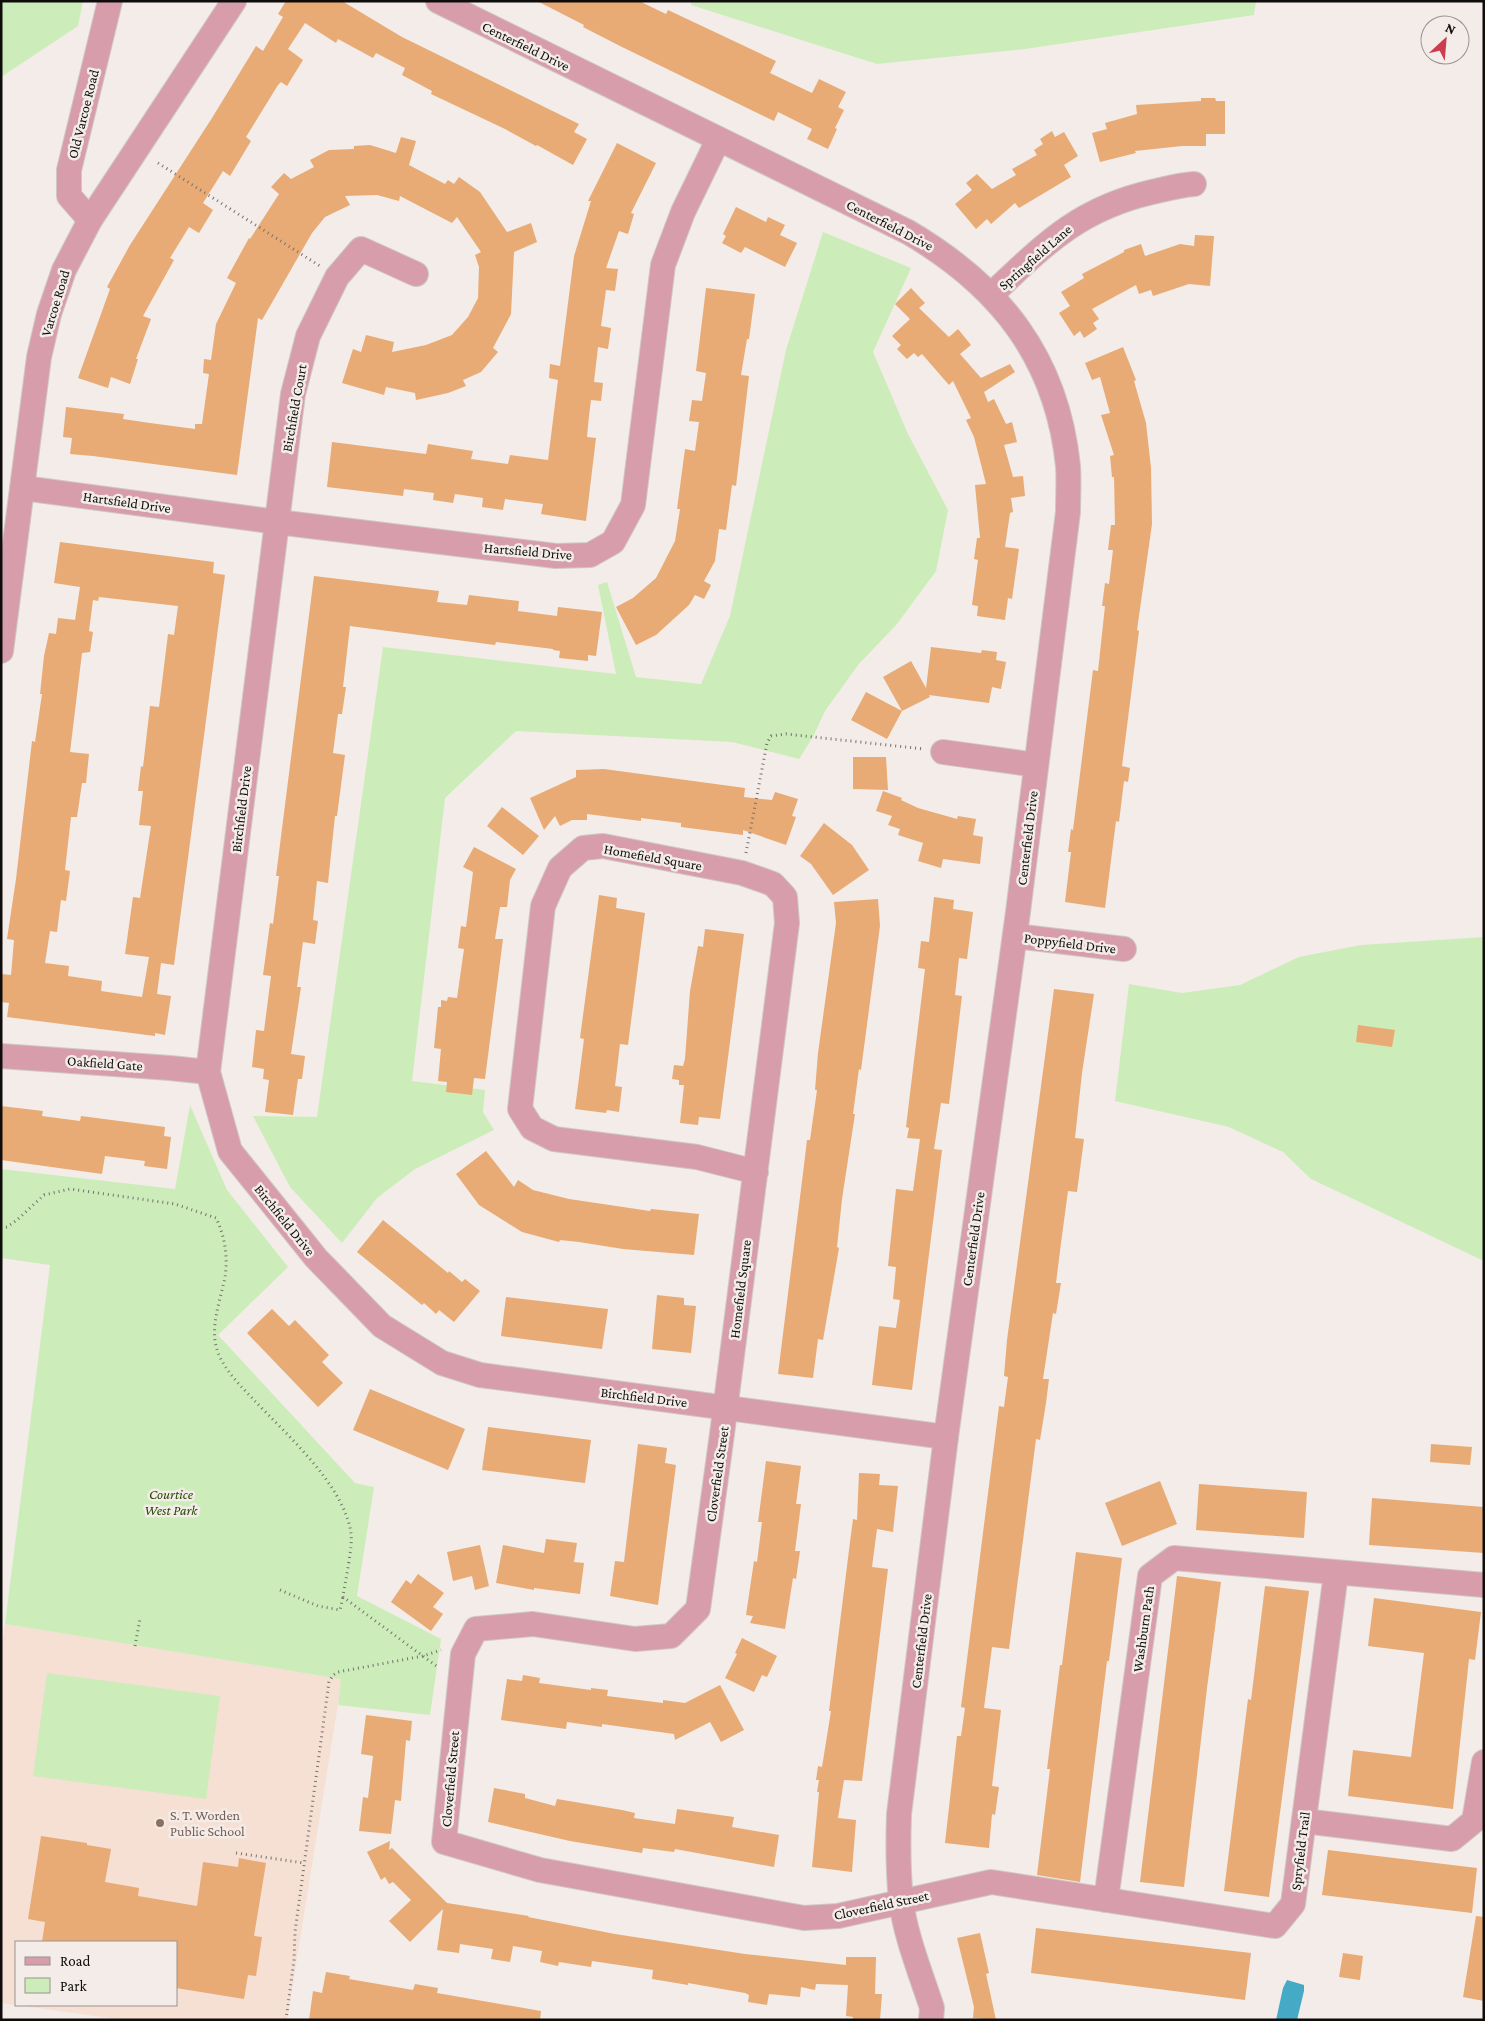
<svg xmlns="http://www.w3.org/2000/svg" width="1485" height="2021" viewBox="0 0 1485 2021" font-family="'Crimson Pro',serif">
<rect width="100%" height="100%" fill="#f3ece8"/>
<!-- education -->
<path fill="#f6dfd3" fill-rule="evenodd" d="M5 1624 342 1679 287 2020H124L1 2003V1650ZM16 1942H176V2005H16Z"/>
<!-- green -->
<g fill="#ccedb9">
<polygon points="1,1 83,1 78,26 1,77"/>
<polygon points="691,1 1256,1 1254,15 1025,49 877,64 691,5"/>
<polygon points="823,232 911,268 873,352 908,434 948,510 936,571 897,624 858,665 825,711 814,735 799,759 732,742 516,731 445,798 412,1081 485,1090 483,1112 494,1130 415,1169 377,1198 342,1243 290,1187 253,1116 317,1117 383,647 616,674 598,585 607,582 636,677 701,684 730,616 786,350"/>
<polygon points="1484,937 1484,1261 1311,1179 1283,1152 1229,1127 1115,1101 1129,984 1182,993 1240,985 1299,957 1361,945"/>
<polygon points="190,1105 227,1190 288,1267 218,1335 355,1483 374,1487 357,1596 441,1639 430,1715 338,1705 341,1679 5,1624 50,1265 1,1258 1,1169 175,1189"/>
<polygon points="47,1673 220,1696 206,1799 33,1776"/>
</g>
<!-- water -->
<polygon fill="#44aac5" points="1287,1980 1304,1985 1304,1991 1297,2020 1276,2020 1283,1988"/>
<!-- building -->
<g fill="#e8ab75" fill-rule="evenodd">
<polygon points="286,1 342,1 402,37 579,124 574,132 587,139 573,165 537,145 536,146 505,129 431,94 432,91 402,75 405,68 376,53 373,58 338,39 336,43 305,23 288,49 303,60 287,86 281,82 278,85 246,137 251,141 230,176 223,171 203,203 213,210 199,233 189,227 170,258 174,260 143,316 151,319 136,359 138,359 130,384 111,377 108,388 78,378 110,289 107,287 130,245 212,118 256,46 263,51 283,17 278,14"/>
<polygon points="537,1 639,1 666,14 668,10 776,61 770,73 812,93 819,79 846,92 838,107 844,110 835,128 837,129 828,149 807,139 812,129 778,112 774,121 620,46 583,27 584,25"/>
<polygon points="1201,98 1215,98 1216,101 1225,101 1225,134 1206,134 1206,146 1182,146 1135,151 1136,153 1100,162 1092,133 1107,129 1105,123 1137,114 1136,105 1201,101"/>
<polygon points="1052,131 1055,137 1064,132 1078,156 1064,165 1071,177 1019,208 1015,203 991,224 987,219 976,229 955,204 972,190 966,183 977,174 992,189 1016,175 1012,169 1037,155 1034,150 1043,144 1040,139"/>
<polygon points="401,137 416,141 409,165 445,184 448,180 454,184 459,177 480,192 507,232 531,223 537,242 514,252 511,314 493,348 498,352 481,372 463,380 466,386 448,393 416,400 415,393 386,387 384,395 342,383 353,349 361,352 366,335 394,342 392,352 426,345 452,335 468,317 478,298 479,267 475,255 481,252 457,217 452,223 400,196 399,201 377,195 345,196 350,205 325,217 312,233 262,320 258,318 237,475 93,456 70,454 72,438 63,437 66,407 124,414 123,419 150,423 195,429 195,424 202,424 209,374 203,373 204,359 211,360 216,324 236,283 227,278 249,238 250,239 279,194 271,187 284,173 291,179 314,167 310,160 329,150 354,149 354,146 370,145 396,153"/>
<polygon points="617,143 656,163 631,213 634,214 628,234 619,231 606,268 618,269 615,291 606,290 601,326 611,328 608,349 598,347 594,382 603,383 601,401 591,400 589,416 587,437 596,438 586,521 541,514 543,504 505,499 503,510 482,507 483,498 455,494 453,503 433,500 434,493 404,489 403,496 327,487 332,442 426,454 428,444 473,451 471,459 508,464 510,455 548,460 558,380 549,378 550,364 560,366 574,256 591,201 588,201"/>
<polygon points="736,207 766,222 768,217 785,225 780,235 797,243 785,267 745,247 741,253 722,243 726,236 723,234"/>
<polygon points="1195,235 1214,236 1210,286 1189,284 1153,296 1151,290 1139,294 1136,285 1092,309 1099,319 1093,323 1097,329 1084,338 1080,331 1074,336 1059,313 1070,306 1061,292 1084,278 1082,274 1124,252 1124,250 1141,244 1145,256 1180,244 1194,246"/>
<polygon points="706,288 755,294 749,339 747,339 741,375 749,376 736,486 732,485 726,530 719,529 715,561 704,581 711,585 704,599 695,595 689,605 656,635 636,645 616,607 633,598 656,578 675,541 680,509 677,509 685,449 695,451 699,422 689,421 692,400 702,401 706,373 696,371"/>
<polygon points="911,288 925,303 919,308 949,337 958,329 971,345 960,354 981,378 1010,364 1015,372 984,392 988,402 994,399 1006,424 1012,422 1017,442 1004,445 1013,477 1023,476 1025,496 1011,498 1013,512 1010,513 1005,547 1019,549 1012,599 1008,598 1005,620 977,616 978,606 972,605 978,560 974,559 977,538 980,538 975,485 986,484 974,437 966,420 971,418 953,381 949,385 922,354 918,357 914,353 907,359 897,349 901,345 892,336 910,319 895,304"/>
<polygon points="1123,347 1136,380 1134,381 1146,423 1151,468 1152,524 1137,630 1139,631 1122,766 1130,768 1128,782 1124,781 1119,822 1116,821 1105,908 1065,902 1071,852 1068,852 1071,829 1073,830 1093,670 1098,671 1105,606 1102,606 1105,583 1109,584 1113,550 1108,550 1111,525 1115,525 1114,477 1112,477 1110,456 1114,455 1101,415 1110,413 1100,377 1092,380 1085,363"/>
<path d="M60 542 214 562 213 573 225 575 174 965 161 963 157 994 171 996 165 1035 155 1033V1036L7 1017 9 1003 1 1002V974L11 975 14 940 7 939 16 879 32 741 35 742 42 694H40L44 656 49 633 56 634 58 618 75 620 80 587 54 583ZM99 597 178 606 174 635 168 634 159 707 150 706 143 767 141 766 138 791H143L139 825 151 826 140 898 133 897 125 954 149 957 142 997 101 991 102 981 68 976 69 966 45 963 50 931 57 932 61 900 66 901 70 871 65 870 71 817H77L82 783H86L89 754 70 752 82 653 90 652 93 632 89 631 93 600 98 601Z"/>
<polygon points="314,576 439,591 437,602 467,605 469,595 519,601 518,611 557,616 558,607 602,612 596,656 588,655 588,661 559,658 560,651 553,650 553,649 496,642 495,645 350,626 343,687 346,687 342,714 338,714 333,753 345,755 337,816 335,816 328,883 317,881 313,920 318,921 315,944 303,942 297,987 301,987 291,1054 305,1056 302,1079 298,1079 293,1115 265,1112 269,1080 263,1079 264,1069 252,1067 256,1030 264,1031 271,976 263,975 270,923 273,924 279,876 276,876"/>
<polygon points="931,647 981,653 982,650 997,652 996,660 1006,662 1001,689 992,687 989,703 929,695 930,697 902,711 887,739 851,720 866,692 902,711 883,677 911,661 926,688"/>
<polygon points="853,757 886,757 888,790 853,789"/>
<polygon points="604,769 745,788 744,797 772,800 775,792 798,799 792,816 796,817 786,845 743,830 743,835 681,827 681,823 641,818 641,821 587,814 587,820 572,820 560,826 555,816 544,830 530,798 576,777 576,770"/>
<polygon points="883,791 902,798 901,800 918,808 957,819 958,816 976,819 973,835 983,837 980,864 943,859 941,868 918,861 923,843 898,835 900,829 888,825 892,816 876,811"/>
<polygon points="502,807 539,836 523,855 487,826"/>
<polygon points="824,823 852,845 869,870 833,895 811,864 800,856"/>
<polygon points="474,847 516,869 510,880 507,907 500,907 495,939 503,939 485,1079 474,1078 472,1095 446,1092 447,1082 438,1081 441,1049 434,1048 438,1007 441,1007 441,1000 447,1001 448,997 457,998 464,949 458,948 461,926 466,927 473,872 463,867"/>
<polygon points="599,895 617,898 616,908 645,913 628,1045 620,1044 615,1086 622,1087 619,1112 607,1110 606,1113 575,1109 584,1039 580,1038"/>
<polygon points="934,897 954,900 953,909 973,912 967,959 959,958 955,995 962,996 949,1104 941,1103 934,1149 942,1150 912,1390 872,1385 879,1326 896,1328 900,1300 893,1299 896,1267 888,1266 896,1189 913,1191 920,1139 907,1138 909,1128 906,1127 925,969 918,968 921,941 929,942"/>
<polygon points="878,899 880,926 861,1070 859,1069 853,1114 855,1114 842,1199 837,1247 839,1248 823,1340 818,1339 813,1378 778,1374 804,1165 807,1140 810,1140 817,1090 815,1090 818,1053 836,923 834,902"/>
<polygon points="705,929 744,934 720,1119 699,1117 698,1125 680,1123 684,1085 679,1085 679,1080 672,1079 674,1065 683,1066 685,1059 690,991 698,946 703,947"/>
<polygon points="1054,989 1094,994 1082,1073 1075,1138 1084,1139 1077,1192 1068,1191 1061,1243 1056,1283 1061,1283 1056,1314 1053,1313 1043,1379 1049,1379 1046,1403 1040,1440 1036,1439 1009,1649 992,1647 984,1708 1001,1710 992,1786 999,1787 995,1815 992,1814 989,1848 945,1843 957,1736 961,1736 965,1708 961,1707 997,1422 999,1406 1004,1407 1008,1377 1004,1376 1007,1340"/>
<polygon points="1358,1025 1395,1030 1392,1047 1356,1042"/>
<polygon points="1,1106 43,1111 42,1116 80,1121 81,1116 165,1127 164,1136 171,1137 167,1169 144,1166 145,1161 105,1156 102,1174 1,1160"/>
<polygon points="486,1151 514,1187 518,1180 533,1190 569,1199 650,1211 651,1209 699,1214 694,1255 623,1249 579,1242 560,1240 559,1242 522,1232 479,1205 456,1174"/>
<polygon points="383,1220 448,1273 449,1271 462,1282 465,1279 480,1291 454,1322 439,1310 436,1314 424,1303 422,1305 357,1252"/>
<polygon points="657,1295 684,1298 684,1305 696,1306 691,1353 652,1349"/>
<polygon points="506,1297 608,1309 602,1349 501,1336"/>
<polygon points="272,1309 289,1326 295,1320 329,1355 322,1362 343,1383 318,1407 247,1333"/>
<polygon points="370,1389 465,1429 448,1470 353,1430"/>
<polygon points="488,1427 591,1440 585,1483 482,1470"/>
<polygon points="638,1444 667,1448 665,1463 676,1465 658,1605 610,1596 615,1561 624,1562"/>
<polygon points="1431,1444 1472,1447 1470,1465 1430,1462"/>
<polygon points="766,1461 801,1466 796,1504 801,1504 795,1551 800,1551 796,1579 793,1578 785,1629 750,1623 753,1616 746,1615 754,1561 757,1562 762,1522 758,1522"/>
<polygon points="859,1473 880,1474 879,1485 898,1486 893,1532 877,1529 872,1567 888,1569 862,1781 844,1780 838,1818 856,1820 852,1872 812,1867 819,1792 817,1792 819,1780 816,1780 818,1766 822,1767 831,1711 829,1711 850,1542 853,1519 857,1520"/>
<polygon points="1160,1481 1177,1524 1122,1546 1105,1503"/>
<polygon points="1199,1484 1307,1492 1304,1538 1196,1530"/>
<polygon points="1372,1498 1484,1507 1484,1553 1369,1545"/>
<polygon points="546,1539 577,1543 574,1562 584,1563 580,1594 534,1588 534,1590 496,1583 503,1545 544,1553"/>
<polygon points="480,1545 489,1586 475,1590 472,1576 453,1581 447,1552"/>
<polygon points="1076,1552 1122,1558 1109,1661 1107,1661 1080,1882 1037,1875 1050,1769 1047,1769 1060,1665 1062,1665"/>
<polygon points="418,1574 444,1593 433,1607 443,1614 431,1631 391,1602 406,1580 411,1584"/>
<polygon points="1177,1576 1221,1582 1207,1688 1184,1887 1140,1882"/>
<polygon points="1265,1586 1309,1591 1269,1897 1224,1891 1248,1699 1251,1700"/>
<polygon points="1374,1598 1481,1612 1475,1660 1469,1659 1453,1809 1348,1796 1353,1750 1411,1757 1424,1653 1368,1646"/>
<polygon points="742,1638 777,1656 767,1677 762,1675 754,1692 725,1678 737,1654 735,1653"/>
<polygon points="523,1675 540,1678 539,1683 591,1690 591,1688 608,1690 607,1696 663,1703 663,1700 685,1703 720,1685 744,1730 721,1742 710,1722 675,1740 674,1734 602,1724 602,1727 567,1722 566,1729 501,1720 507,1679 522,1681"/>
<polygon points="366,1715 412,1721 410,1741 406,1740 401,1801 395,1800 391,1834 359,1831 363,1797 368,1798 373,1756 361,1754"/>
<polygon points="494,1788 525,1794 525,1798 555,1806 557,1799 622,1810 635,1813 634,1818 675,1824 677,1809 734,1817 732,1827 779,1835 774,1867 675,1849 674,1852 643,1848 642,1853 570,1841 488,1822"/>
<polygon points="41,1836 87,1843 87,1845 111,1849 105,1882 139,1888 138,1896 197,1906 203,1862 238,1867 239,1858 266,1863 254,1936 262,1937 256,1976 248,1975 244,1999 176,1988 176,1942 42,1942 45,1922 28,1919"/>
<polygon points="390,1841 389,1850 392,1848 447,1903 529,1916 528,1917 615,1934 745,1954 846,1965 846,1957 876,1957 875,1994 882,1994 880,2020 853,2020 853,2017 846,2016 848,1985 816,1984 815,1990 801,1987 800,1997 769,1994 767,2005 748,2002 749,1995 745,1993 688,1983 688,1985 652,1979 653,1970 592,1961 591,1967 559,1962 558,1966 540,1962 542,1951 513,1946 510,1962 491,1959 493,1949 460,1944 459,1953 437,1950 443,1909 410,1942 389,1921 411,1900 393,1882 389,1884 385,1877 381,1880 367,1852"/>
<polygon points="1328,1850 1477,1868 1472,1913 1322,1895"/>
<polygon points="1476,1916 1484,1917 1484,2001 1463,1997"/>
<polygon points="1036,1928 1251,1953 1245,2000 1031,1973"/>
<polygon points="980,1933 989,1973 986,1974 996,2020 973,2018 974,2007 957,1938"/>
<polygon points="1343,1953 1363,1956 1360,1980 1339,1977"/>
<polygon points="326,1972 350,1976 349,1979 413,1990 415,1984 438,1988 437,1993 541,2011 540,2020 309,2020 313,1991 322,1993"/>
</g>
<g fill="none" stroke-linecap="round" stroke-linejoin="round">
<defs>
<g id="minor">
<path d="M438 1 908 232C1000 286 1057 358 1068 466 1069 481 1068 497 1068 512L1018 912 946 1437 899 1814C898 1843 898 1872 901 1900 905 1935 921 1974 932 2008L931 2020"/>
<polyline points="90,220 69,196 69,170 110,1"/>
<polyline points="416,274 361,249 337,277 308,336 293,394 208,1072 230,1151 316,1258 382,1326 442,1363 480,1375 946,1437"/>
<path d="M991 295C1044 245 1078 209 1152 192 1166 189 1179 185 1194 184"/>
<polyline points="23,488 277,522 556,556 590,555 613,542 633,505 663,265 683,212 718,140"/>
<polyline points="1,651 39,357 49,314 64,270 90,220 234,1"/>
<polyline points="943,752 1036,765"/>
<polyline points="1015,936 1124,949"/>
<polyline points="1,1056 170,1068 208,1072"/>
<polyline points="756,1172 697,1157 554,1139 532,1128 520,1109 543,906 560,868 583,848 603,846 742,873 773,884 785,897 787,923 722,1434 698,1609 671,1636 635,1639 533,1624 476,1629 463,1654 444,1842 540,1870 804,1918 838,1916 991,1882 1275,1926 1293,1904 1336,1573"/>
<polyline points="1304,1821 1452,1839 1474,1821 1484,1762"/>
<polyline points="1106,1900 1150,1576 1174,1558 1484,1585"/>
</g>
</defs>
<!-- minor casing -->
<use href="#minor" stroke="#cfc8c5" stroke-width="26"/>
<!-- path -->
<g stroke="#767270" stroke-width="3" stroke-dasharray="1 4" stroke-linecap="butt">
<polyline points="158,163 320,266"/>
<polyline points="746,853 767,743 771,736 786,734 924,749"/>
<path d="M1 1228 7 1227 17 1220 44 1195 70 1189 175 1204 216 1218C225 1236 228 1258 225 1277 220 1303 208 1330 219 1355 227 1373 241 1386 254 1400 286 1434 344 1485 351 1533 353 1547 345 1581 343 1597L439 1668"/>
<polyline points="280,1590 318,1606 340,1610 343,1597"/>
<polyline points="135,1646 140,1619"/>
<polyline points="236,1853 304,1863"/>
<polyline points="286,2020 294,1960 295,1932 329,1682 333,1675 338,1672 423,1656 441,1650"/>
</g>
<!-- minor -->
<use href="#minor" stroke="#d89daa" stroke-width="24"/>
</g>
<!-- markers -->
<circle fill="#8d6e63" stroke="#f3ece8" stroke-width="2" cx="160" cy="1823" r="5"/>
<g text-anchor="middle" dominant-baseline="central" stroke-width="5" stroke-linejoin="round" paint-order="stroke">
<!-- street labels -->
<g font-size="14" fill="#0f0d0c" stroke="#f3ece8">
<text transform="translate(526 46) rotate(26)">Centerfield Drive</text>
<text transform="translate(83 114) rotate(-76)">Old Varcoe Road</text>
<text transform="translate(890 225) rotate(27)">Centerfield Drive</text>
<text transform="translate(1035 257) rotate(-41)">Springfield Lane</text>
<text transform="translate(55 303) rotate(-73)">Varcoe Road</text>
<text transform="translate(294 408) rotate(-80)">Birchfield Court</text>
<text transform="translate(127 502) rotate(8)">Hartsfield Drive</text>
<text transform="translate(528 551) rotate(5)">Hartsfield Drive</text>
<text transform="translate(241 809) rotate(-83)">Birchfield Drive</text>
<text transform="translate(1027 838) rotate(-83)">Centerfield Drive</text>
<text transform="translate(653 857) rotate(10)">Homefield Square</text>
<text transform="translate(1070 943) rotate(7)">Poppyfield Drive</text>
<text transform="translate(105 1063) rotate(4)">Oakfield Gate</text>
<text transform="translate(285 1220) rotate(51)">Birchfield Drive</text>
<text transform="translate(973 1239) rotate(-82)">Centerfield Drive</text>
<text transform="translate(740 1289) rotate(-83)">Homefield Square</text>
<text transform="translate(644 1397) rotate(7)">Birchfield Drive</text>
<text transform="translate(717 1474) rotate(-82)">Cloverfield Street</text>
<text transform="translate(1143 1629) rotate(-82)">Washburn Path</text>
<text transform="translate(921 1641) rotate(-83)">Centerfield Drive</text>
<text transform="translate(450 1779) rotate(-85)">Cloverfield Street</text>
<text transform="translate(1300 1851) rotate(-83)">Spryfield Trail</text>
<text transform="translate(881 1905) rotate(-12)">Cloverfield Street</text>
</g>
<!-- park labels -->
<g font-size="14" font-style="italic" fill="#254900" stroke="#f3ece8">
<text x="171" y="1494">Courtice<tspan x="171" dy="16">West Park</tspan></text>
</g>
<!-- education labels -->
<g font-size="14" fill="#785e54" stroke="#f3ece8" text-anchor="start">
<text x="170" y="1815">S. T. Worden<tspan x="170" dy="16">Public School</tspan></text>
</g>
</g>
<!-- border -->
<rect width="1485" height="2021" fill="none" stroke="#0f0d0c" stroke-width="5"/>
<!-- legend -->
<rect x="15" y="1941" width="162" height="65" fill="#f3ece8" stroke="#989390"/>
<rect x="25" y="1957" width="25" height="8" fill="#d89daa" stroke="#989390"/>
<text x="60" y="1966" font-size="15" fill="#0f0d0c">Road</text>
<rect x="25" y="1978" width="25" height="15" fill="#ccedb9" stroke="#989390"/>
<text x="60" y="1991" font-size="15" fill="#0f0d0c">Park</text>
<!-- north arrow -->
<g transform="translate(1445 40) rotate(26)"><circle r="24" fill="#f3ece8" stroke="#989390"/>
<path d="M0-4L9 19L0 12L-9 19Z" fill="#ce3d4f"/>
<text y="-8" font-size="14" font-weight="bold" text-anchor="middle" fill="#0f0d0c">N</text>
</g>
</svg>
